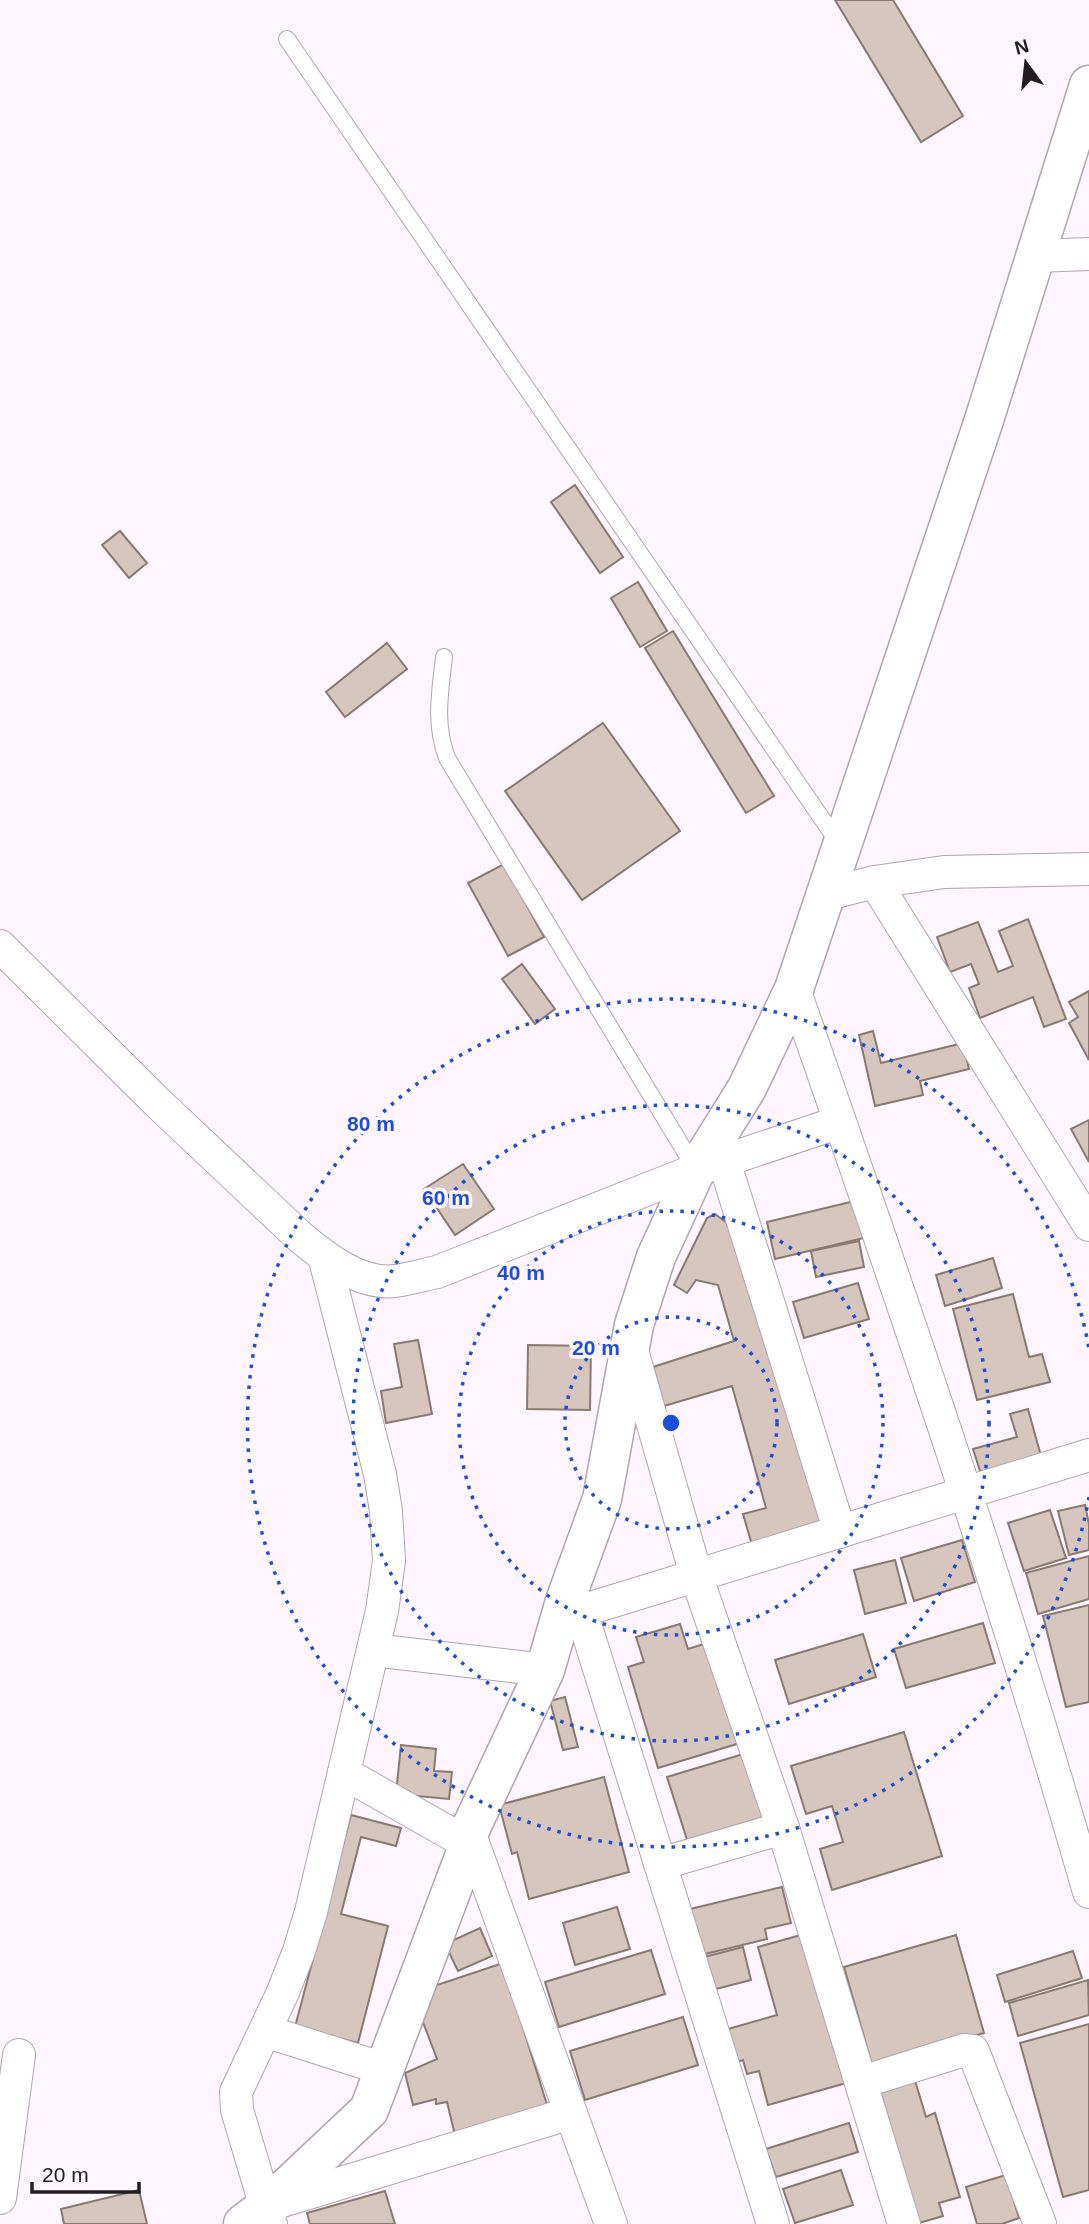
<svg xmlns="http://www.w3.org/2000/svg" width="1089" height="2224" viewBox="0 0 1089 2224" font-family="Arial,sans-serif">
<rect width="100%" height="100%" fill="#fef5fe"/>
<!-- building -->
<g fill="#d7c6bd" stroke="#897970" stroke-width="2">
<polygon points="835,0 893,0 963,116 921,142"/>
<polygon points="575,485 623,557 600,573 551,502"/>
<polygon points="120,531 147,563 129,578 102,545"/>
<polygon points="638,582 667,631 640,647 611,598"/>
<polygon points="673,631 774,796 746,813 645,648"/>
<polygon points="387,643 407,669 345,717 326,692"/>
<polygon points="603,723 680,831 582,900 505,791"/>
<polygon points="504,864 544,937 508,956 468,883"/>
<polygon points="1028,919 1066,1019 1044,1027 1033,997 980,1018 969,988 979,984 971,964 950,972 937,937 978,922 998,972 1013,966 999,931"/>
<polygon points="522,964 555,1009 535,1024 502,979"/>
<polygon points="1089,991 1089,1060 1069,1023 1078,1017 1069,1002"/>
<polygon points="873,1031 881,1063 963,1043 969,1069 920,1081 923,1095 875,1106 859,1035"/>
<polygon points="1089,1120 1089,1162 1071,1129"/>
<polygon points="463,1164 494,1209 455,1235 424,1189"/>
<polygon points="859,1200 868,1237 775,1259 767,1222"/>
<polygon points="715,1214 727,1223 824,1529 752,1545 743,1514 766,1508 732,1386 664,1406 653,1367 734,1341 718,1285 696,1280 687,1293 674,1285 707,1218"/>
<polygon points="859,1241 864,1267 816,1277 811,1251"/>
<polygon points="993,1258 1002,1288 945,1306 936,1275"/>
<polygon points="858,1283 869,1319 804,1338 793,1302"/>
<polygon points="1013,1294 1029,1357 1042,1354 1050,1382 977,1400 953,1309"/>
<polygon points="418,1340 432,1414 386,1423 381,1391 402,1387 394,1344"/>
<polygon points="528,1345 591,1346 590,1410 527,1409"/>
<polygon points="1028,1409 1041,1456 981,1474 973,1449 1017,1437 1010,1414"/>
<polygon points="1085,1505 1089,1524 1089,1550 1069,1555 1058,1511"/>
<polygon points="1050,1510 1066,1558 1024,1571 1008,1523"/>
<polygon points="962,1540 975,1582 914,1601 901,1558"/>
<polygon points="1089,1556 1089,1599 1038,1614 1026,1573"/>
<polygon points="895,1560 906,1603 865,1614 854,1570"/>
<polygon points="1089,1605 1089,1702 1066,1707 1043,1616"/>
<polygon points="983,1623 995,1663 906,1688 894,1649"/>
<polygon points="680,1624 688,1649 707,1643 750,1740 658,1768 628,1667 644,1662 636,1637"/>
<polygon points="863,1634 876,1677 789,1704 775,1660"/>
<polygon points="565,1697 578,1747 563,1750 550,1701"/>
<polygon points="904,1732 942,1856 832,1890 820,1849 843,1842 832,1806 806,1814 791,1766"/>
<polygon points="401,1745 436,1749 434,1771 452,1772 449,1799 396,1794"/>
<polygon points="750,1752 771,1821 689,1846 667,1777"/>
<polygon points="604,1777 629,1872 529,1899 517,1852 512,1854 499,1805"/>
<polygon points="351,1815 401,1828 396,1846 361,1837 341,1914 388,1926 358,2043 295,2027"/>
<polygon points="782,1887 791,1923 765,1929 767,1939 701,1955 690,1909"/>
<polygon points="617,1907 630,1949 575,1965 563,1923"/>
<polygon points="480,1928 492,1956 458,1971 445,1944"/>
<polygon points="808,1933 850,2082 768,2105 759,2071 747,2074 743,2060 737,2062 728,2029 777,2015 758,1947"/>
<polygon points="956,1935 984,2033 872,2065 844,1967"/>
<polygon points="743,1947 751,1980 712,1990 704,1957"/>
<polygon points="651,1950 665,1994 559,2027 545,1982"/>
<polygon points="1073,1951 1082,1978 1005,2002 997,1975"/>
<polygon points="503,1963 548,2108 455,2135 447,2102 436,2104 436,2099 413,2105 405,2073 437,2059 421,2017 437,1985"/>
<polygon points="1088,1980 1089,2015 1018,2036 1009,2003"/>
<polygon points="683,2017 698,2065 585,2100 570,2051"/>
<polygon points="1089,2024 1089,2190 1063,2197 1020,2043"/>
<polygon points="913,2074 926,2117 935,2113 960,2197 939,2203 943,2216 919,2223 878,2084"/>
<polygon points="849,2123 858,2152 776,2177 766,2149"/>
<polygon points="841,2170 853,2205 795,2223 783,2189"/>
<polygon points="1006,2175 1019,2218 1002,2224 977,2224 966,2187"/>
<polygon points="139,2190 147,2224 64,2224 61,2209"/>
<polygon points="385,2191 395,2224 310,2224 307,2213"/>
</g>
<g fill="none" stroke-linecap="round" stroke-linejoin="round">
<defs>
<g id="lane">
<polyline points="287,39 840,845"/>
<path d="M444 657C440 694 434 722 447 758L695 1168"/>
</g>
<g id="street">
<polyline points="1035,256 1089,254"/>
<polyline points="875,882 1089,1225"/>
<polyline points="827,894 875,882 944,872 1089,869"/>
<path d="M0 946 158 1103 299 1236C324 1257 359 1285 395 1281 409 1279 423 1275 437 1272L696 1170 840 1122"/>
<path d="M794 989C898 1288 1002 1588 1089 1892"/>
<polyline points="724,1161 840,1532"/>
<polyline points="631,1347 696,1575 783,1828 904,2224"/>
<polyline points="565,1601 581,1611 773,2224"/>
<polyline points="581,1611 1089,1455"/>
<polyline points="373,1650 545,1670"/>
<polyline points="344,1773 469,1844"/>
<polyline points="469,1832 611,2224"/>
<polyline points="660,1864 783,1828"/>
<polyline points="265,2031 384,2069"/>
<polyline points="862,2082 964,2050 973,2051 1040,2224"/>
<polyline points="0,2198 19,2055"/>
<polyline points="269,2205 571,2113"/>
<polyline points="271,2224 237,2110 236,2092 283,1992 299,1951 311,1912 382,1611 389,1561 386,1511 380,1474 324,1256"/>
</g>
<polyline id="secondary" points="243,2224 267,2206 369,2110 469,1844 469,1832 545,1670 565,1601 602,1499 634,1325 656,1257 696,1170 747,1088 794,989 984,420 1089,85"/>
</defs>
<!-- lane casing -->
<use href="#lane" stroke="#b1a4b0" stroke-width="18"/>
<!-- street casing -->
<use href="#street" stroke="#b1a4b0" stroke-width="34"/>
<!-- secondary casing -->
<use href="#secondary" stroke="#b1a4b0" stroke-width="41"/>
<!-- lane -->
<use href="#lane" stroke="#fff" stroke-width="16"/>
<!-- street -->
<use href="#street" stroke="#fff" stroke-width="32"/>
<!-- secondary -->
<use href="#secondary" stroke="#fff" stroke-width="38"/>
</g>
<!-- distance rings -->
<g fill="none" stroke="#1d4ed8" stroke-width="3.5" stroke-dasharray="3.5 7">
<circle cx="671" cy="1423" r="106"/>
<circle cx="671" cy="1423" r="212"/>
<circle cx="671" cy="1423" r="318"/>
<path d="M1089 1497A424 424 0 1 1 1089 1349"/>
</g>
<circle cx="671" cy="1423" r="10" fill="#1d4ed8" stroke="#fef5fe" stroke-width="3.5"/>
<g font-size="21" text-anchor="middle" font-weight="bold" fill="#1d4ed8" stroke="#fef5fe" stroke-width="7" stroke-linejoin="round" paint-order="stroke">
<text x="371" y="1131">80 m</text>
<text x="446" y="1205">60 m</text>
<text x="521" y="1280">40 m</text>
<text x="596" y="1355">20 m</text>
</g>
<!-- north arrow -->
<g transform="translate(1026 63) rotate(345)" stroke="#fef5fe" stroke-width="5" paint-order="stroke">
<path d="M0-5L12 26L0 18L-12 26Z" fill="#221d21"/>
<text y="-10" font-size="19" font-weight="bold" text-anchor="middle" fill="#221d21">N</text>
</g>
<!-- scale -->
<path d="M32 2182v10h107v-10" fill="none" stroke="#221d21" stroke-width="3.5"/>
<text x="42" y="2182" font-size="21" fill="#221d21" stroke="#fef5fe" stroke-width="5" paint-order="stroke">20 m</text>
</svg>
